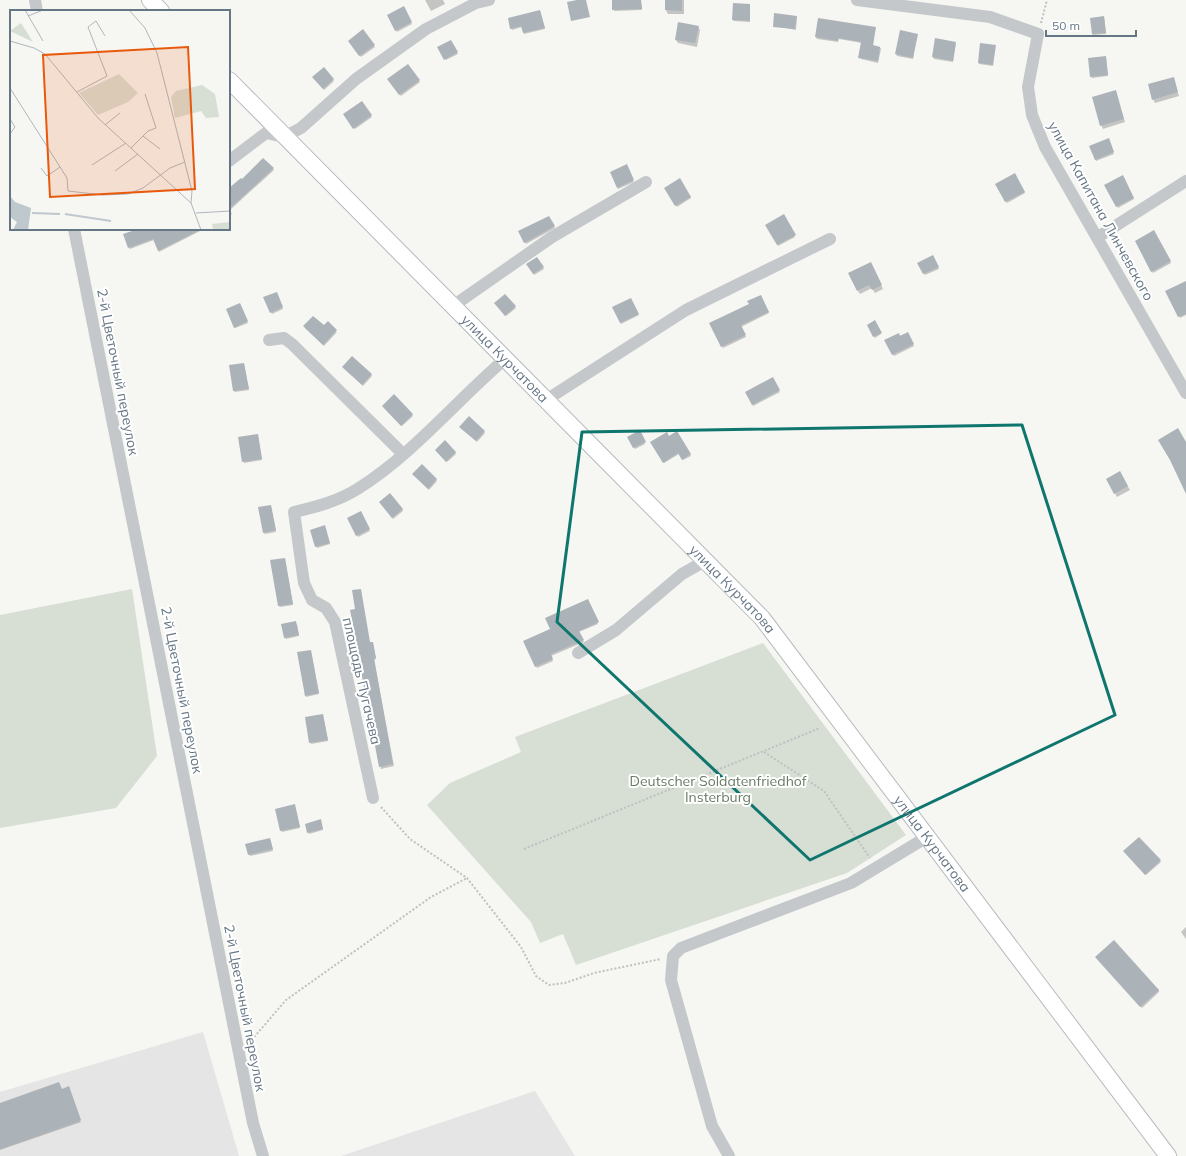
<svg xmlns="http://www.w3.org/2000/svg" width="1186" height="1156" viewBox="0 0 1186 1156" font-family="Mulish,sans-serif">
<rect width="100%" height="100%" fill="#f6f6f3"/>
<!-- built -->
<g fill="#e4e5e4">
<polygon points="203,1032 239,1156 0,1156 0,1092"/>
<polygon points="535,1091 575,1156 341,1156"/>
</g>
<!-- green -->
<g fill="#d7ded4">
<polygon points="132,589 157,756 116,808 0,828 0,615"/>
<polygon points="763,643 906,835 847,873 576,965 563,934 540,943 531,922 427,805 450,783 521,752 515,737"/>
</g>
<!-- shadow -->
<g fill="#0003">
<polygon points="425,0 443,0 445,4 431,11"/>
<polygon points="613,0 641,0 642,10 614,11"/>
<polygon points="666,0 684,0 684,14 668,14 666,10"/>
<polygon points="750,5 750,22 734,21 733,20"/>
<polygon points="404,8 412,24 397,32 388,16"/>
<polygon points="540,11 545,29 524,34 522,27 512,30 511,28"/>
<polygon points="797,17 796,30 774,26"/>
<polygon points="1104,17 1106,34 1093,35 1092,34"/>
<polygon points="698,27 700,30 697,47 678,43 676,40"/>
<polygon points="875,28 873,46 880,47 881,49 878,63 861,59 862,43 839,39 838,42 817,39 816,37"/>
<polygon points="363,31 375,47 361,57 349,41"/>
<polygon points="917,34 913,59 897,56 896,54"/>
<polygon points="451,41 458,54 446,60 439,48"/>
<polygon points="956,43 953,62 934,59 933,57"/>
<polygon points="995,46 993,66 979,64 979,63"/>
<polygon points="1106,58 1108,76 1092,78 1091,77"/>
<polygon points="408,65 420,82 401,96 389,79"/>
<polygon points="1173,78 1179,96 1155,103 1153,99"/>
<polygon points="314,79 333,80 334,81 324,90"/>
<polygon points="1115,91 1125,122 1103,129 1101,125"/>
<polygon points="362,102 372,117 355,129 344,115"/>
<polygon points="1109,141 1114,154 1096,161 1095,159"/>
<polygon points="263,159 274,170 230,210 232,214 229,215 229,189 242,180"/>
<polygon points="626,166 634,182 618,189 611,173"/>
<polygon points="1014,175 1025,193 1007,203 996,184"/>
<polygon points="1122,176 1134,199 1118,208 1106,185"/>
<polygon points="680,179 691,198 677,207 665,188"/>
<polygon points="784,216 795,237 778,246 767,225"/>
<polygon points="549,217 555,228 526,244 519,232"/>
<polygon points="145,229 204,229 159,252 154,240 130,249 129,248"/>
<polygon points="1154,232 1171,263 1153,273 1136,241"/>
<polygon points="933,256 939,269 925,275 919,263"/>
<polygon points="537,259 544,269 534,275 528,264"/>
<polygon points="872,266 883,289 875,293 872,288 860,294 858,291"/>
<polygon points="1186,284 1186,315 1180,318 1167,291"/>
<polygon points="276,293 283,309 272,314 265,298"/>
<polygon points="761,296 769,313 741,327 746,337 723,348 711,324 750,304"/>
<polygon points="631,299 639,315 621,324 613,308"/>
<polygon points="240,304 248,323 235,328 227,310"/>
<polygon points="496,304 515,307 516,308 506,316"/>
<polygon points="875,322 881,334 875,338 868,325"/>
<polygon points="324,327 337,332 324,346 305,328"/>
<polygon points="908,333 914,346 894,356 886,340"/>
<polygon points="244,364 249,390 235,392 234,391"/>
<polygon points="343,367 371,374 372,376 363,386"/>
<polygon points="773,379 780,392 753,406 747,392"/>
<polygon points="384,408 412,414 413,416 402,426"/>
<polygon points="469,418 485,433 477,442 461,428"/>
<polygon points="639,432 645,444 635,449 628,437"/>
<polygon points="676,432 691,456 683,460 679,454 664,463 651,442 669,437"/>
<polygon points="258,436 262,460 244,463 239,438"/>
<polygon points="437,452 455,452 456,454 447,462"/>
<polygon points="422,465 437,481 429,490 414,475"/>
<polygon points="1120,473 1130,490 1117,497 1107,479"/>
<polygon points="381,504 402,509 403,511 393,519"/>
<polygon points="271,507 276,532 265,534 264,533"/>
<polygon points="361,512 370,531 358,537 348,518"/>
<polygon points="325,528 330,544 317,548 311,530"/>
<polygon points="285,559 293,605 280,607 279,606"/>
<polygon points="588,600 598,624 579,632 584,642 551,656 553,661 537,668 525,641 551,629"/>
<polygon points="356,610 370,643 373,644 376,659 374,660 394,766 381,769 362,672 364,672"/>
<polygon points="297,624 299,636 286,639 285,638"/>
<polygon points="311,653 319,694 306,697 305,695"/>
<polygon points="323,715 328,741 311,744 306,718"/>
<polygon points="295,807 300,828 282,832 276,810"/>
<polygon points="321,822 323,830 309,834 306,825"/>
<polygon points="270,839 273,851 250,856 247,845"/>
<polygon points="1126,853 1160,861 1161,862 1146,875"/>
<polygon points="1186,927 1186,939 1181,932"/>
<polygon points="1097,959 1159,990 1159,992 1142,1008"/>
<polygon points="69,1089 81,1122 0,1150 0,1104"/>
</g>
<!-- building -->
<g fill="#abb3b8">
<polygon points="577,0 586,0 590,17 571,21 567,2"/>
<polygon points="612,0 641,0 642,9 612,10"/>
<polygon points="665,0 682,0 682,11 665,10"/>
<polygon points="733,3 750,4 750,21 732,20"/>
<polygon points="404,6 412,22 395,31 387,15"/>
<polygon points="540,10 545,28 523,33 521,26 510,29 508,18"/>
<polygon points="774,13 797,16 795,29 773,27"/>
<polygon points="1104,16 1106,33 1092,34 1090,18"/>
<polygon points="818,18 876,27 873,45 880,47 878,61 858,58 861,42 838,38 838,41 815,37"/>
<polygon points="678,22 699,26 695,43 675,40"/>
<polygon points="363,29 375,45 359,56 348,41"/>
<polygon points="900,30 918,34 913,58 895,54"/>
<polygon points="935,38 956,42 953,61 932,57"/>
<polygon points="451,40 458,52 444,60 437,47"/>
<polygon points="980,43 996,45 993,65 978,63"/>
<polygon points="1106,56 1108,75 1090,77 1088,58"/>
<polygon points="408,64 420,80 399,95 387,79"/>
<polygon points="324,67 334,79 323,89 312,77"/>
<polygon points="1174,77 1178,92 1152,100 1148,84"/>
<polygon points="1116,90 1124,119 1100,126 1092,97"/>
<polygon points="362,101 372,115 353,129 343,114"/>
<polygon points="1109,138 1114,152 1095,160 1089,146"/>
<polygon points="263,158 274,168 229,209 229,188 241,178 242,179"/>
<polygon points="627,164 634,180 617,188 610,172"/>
<polygon points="1015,173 1025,192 1005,202 995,184"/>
<polygon points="1123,175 1134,198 1116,207 1104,185"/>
<polygon points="680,178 691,197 675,206 664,188"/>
<polygon points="784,214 796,235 777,245 765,225"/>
<polygon points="549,216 555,226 524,243 518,231"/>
<polygon points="138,229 202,229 158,251 153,239 128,248 123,234"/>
<polygon points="1154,230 1171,261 1151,272 1135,241"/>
<polygon points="933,255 939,267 923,274 917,263"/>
<polygon points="537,257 544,267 533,274 526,264"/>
<polygon points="871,262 882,285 872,290 869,285 857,291 848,273"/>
<polygon points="1186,281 1186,314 1178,317 1165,291"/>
<polygon points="277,292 283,307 270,313 263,297"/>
<polygon points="505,294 516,306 505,316 494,303"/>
<polygon points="761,295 769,312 741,325 746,335 721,347 709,323 749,304 747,301"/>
<polygon points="631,298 639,314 620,323 612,307"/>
<polygon points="240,303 248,321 234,328 226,309"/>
<polygon points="313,316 324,325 328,321 337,330 323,345 303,326"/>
<polygon points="875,320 882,333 873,337 867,325"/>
<polygon points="908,332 914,344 892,355 884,340 899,333 900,336"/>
<polygon points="352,356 372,374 362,385 342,367"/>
<polygon points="244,363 249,389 233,391 229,365"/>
<polygon points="773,377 780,390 752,405 745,392"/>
<polygon points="394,394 413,414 401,426 382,406"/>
<polygon points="469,416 485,431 476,441 459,427"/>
<polygon points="1178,428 1186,442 1186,494 1170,460 1158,440"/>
<polygon points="640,430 646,442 633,448 627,437"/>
<polygon points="677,431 691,454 682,460 678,453 663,463 650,442 667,432 669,436"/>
<polygon points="258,434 262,459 242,462 238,437"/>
<polygon points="445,440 456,452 446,462 435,450"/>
<polygon points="422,464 437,479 428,489 412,474"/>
<polygon points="1120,471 1128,486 1114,494 1106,479"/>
<polygon points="390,493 403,509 392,518 379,502"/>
<polygon points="271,505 276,530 263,533 258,507"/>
<polygon points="361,511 370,529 356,536 347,518"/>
<polygon points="325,525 330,543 315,547 310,530"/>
<polygon points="285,558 293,604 278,606 270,560"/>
<polygon points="361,589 370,642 373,642 376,658 374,658 393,764 379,767 361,671 362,671 350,610 355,609 352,590"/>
<polygon points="588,599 599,622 579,631 584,640 551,654 553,659 535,667 523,641 550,629 545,618"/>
<polygon points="296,621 299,635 284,638 281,624"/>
<polygon points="311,650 319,693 305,696 297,652"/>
<polygon points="323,714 328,740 309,743 305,717"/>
<polygon points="295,804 300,827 280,831 275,809"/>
<polygon points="321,819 323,829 307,833 305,824"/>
<polygon points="1139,837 1161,860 1145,875 1123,851"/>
<polygon points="270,838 273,849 248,855 245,844"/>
<polygon points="1114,940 1159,990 1140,1007 1095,957"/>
<polygon points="59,1082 62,1089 69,1086 81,1120 0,1149 0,1103"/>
</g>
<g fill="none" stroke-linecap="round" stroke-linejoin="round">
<defs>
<g id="major">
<polyline points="150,0 161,11"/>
<path id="s1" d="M229 80 762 618 1168 1156"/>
</g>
</defs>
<!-- major casing -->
<use href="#major" stroke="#b7bbbf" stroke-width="18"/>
<!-- path -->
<g stroke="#bec0c2" stroke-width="2" stroke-dasharray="2 2" stroke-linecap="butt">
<polyline points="1041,23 1047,0"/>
<polyline points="764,752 824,791 870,858"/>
<polyline points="381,807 410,839 467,878 521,947 536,976 549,985 565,983 594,973 661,959"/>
<polyline points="524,849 820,728"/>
<polyline points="249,1043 286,1000 431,897 467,878"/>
</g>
<!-- minor -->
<g stroke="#c4c8cb" stroke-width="12">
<polyline points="35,0 37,11"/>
<polyline points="857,0 990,17 1038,34 1028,87 1032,115 1045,147 1186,393"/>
<polyline points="229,161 266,133 284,137 301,128 356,79 426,29 476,3 489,0"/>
<polyline points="74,229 253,1123 263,1156"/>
<polyline points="1098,237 1186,181"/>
<polyline points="453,306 552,237 646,182"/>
<polyline points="269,340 284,338 292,344 403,454"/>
<polyline points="546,400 686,310 830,239"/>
<polyline points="578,653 616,630 682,574 705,561"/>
<path d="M373 798 335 622 326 608 312 600 304 583 294 512C316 507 339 501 359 488 414 453 456 401 505 359"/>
<polyline points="729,1156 712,1126 671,980 673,956 681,948 851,883 927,837"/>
</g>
<!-- major -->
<use href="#major" stroke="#fff" stroke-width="16"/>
</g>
<!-- marked area -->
<path fill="none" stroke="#0f766e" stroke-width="3" stroke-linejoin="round" d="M1022 425 1115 715 810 860 557 622 582 432Z"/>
<g text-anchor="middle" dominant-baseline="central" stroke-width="4" stroke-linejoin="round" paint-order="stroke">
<!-- street labels -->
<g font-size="14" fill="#657685" stroke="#fff">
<text transform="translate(1101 211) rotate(61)">улица Капитана Линчевского</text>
<text stroke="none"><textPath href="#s1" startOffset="392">улица Курчатова</textPath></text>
<text transform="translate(118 372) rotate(79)">2-й Цветочный переулок</text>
<text stroke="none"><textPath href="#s1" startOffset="716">улица Курчатова</textPath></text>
<text transform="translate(362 681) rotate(77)">площадь Пугачева</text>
<text transform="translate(182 690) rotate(79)">2-й Цветочный переулок</text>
<text stroke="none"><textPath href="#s1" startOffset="1040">улица Курчатова</textPath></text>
<text transform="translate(245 1008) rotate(79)">2-й Цветочный переулок</text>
</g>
<!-- park labels -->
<g font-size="14" fill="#687c64" stroke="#fff">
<text x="718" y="781">Deutscher Soldatenfriedhof<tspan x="718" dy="16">Insterburg</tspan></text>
</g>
</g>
<!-- overview -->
<g transform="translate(10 10)">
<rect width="220" height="220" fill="#f6f6f3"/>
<path d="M11 13 23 32 0 21ZM109 64 128 83 118 92 88 105 69 83ZM192 75 205 84 209 107 196 108 191 101 165 108 161 87 166 81ZM220 212V220H203L202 214Z" fill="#d7ded4"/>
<path d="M0 186 5 192 21 198 18 220H3L7 212 0 207Z" fill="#bec8cd"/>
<path fill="none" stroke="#bec8cd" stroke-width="2" d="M22 203 50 204M55 204 101 211"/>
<path fill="none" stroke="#afb7bd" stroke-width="1" d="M15 0 33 31M119 0 135 18 147 43 182 181 181 193M18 6 33 0M0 31 24 38 35 44 88 108 181 193 191 220M0 78 57 168 58 181 93 185 118 184 133 178 160 158 175 152M67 82 97 66 78 17 86 11 95 26M0 109 5 117 0 124M95 115 110 103M133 126 150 139M121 138 138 121 146 118 135 84M82 155 116 133M31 158 37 166 50 157M105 161 128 144M186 203 220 201"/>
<path fill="#e8590c" fill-opacity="0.15" stroke="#e8590c" stroke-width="2" d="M178 37 185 179 40 187 33 45Z"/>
<rect width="220" height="220" fill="none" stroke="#657685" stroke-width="2"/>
</g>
<!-- scale -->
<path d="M1046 30v6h90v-6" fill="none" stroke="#657685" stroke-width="2"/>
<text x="1052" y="30" font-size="12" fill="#657685" stroke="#ffffff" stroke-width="3" paint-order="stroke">50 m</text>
</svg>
